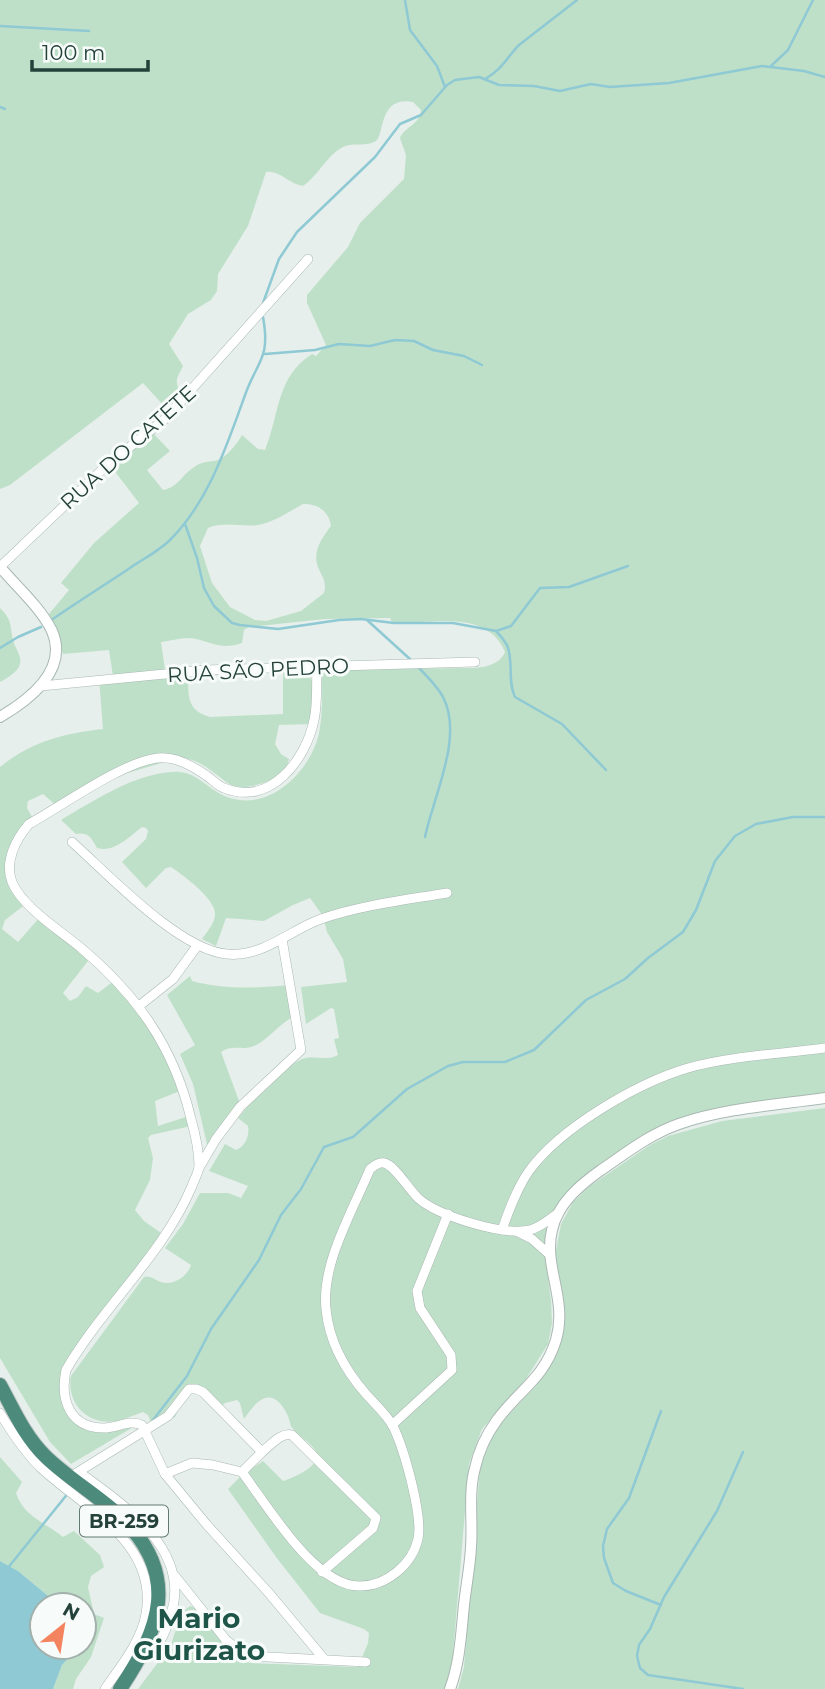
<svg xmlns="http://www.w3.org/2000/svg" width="825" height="1689" viewBox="0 0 825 1689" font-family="Montserrat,sans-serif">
<rect width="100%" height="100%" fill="#e6efeb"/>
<!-- green -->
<g fill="#bfe0c8" fill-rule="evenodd">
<path d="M0 0H825V1096L664 1125 644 1135 583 1177 565 1194 555 1209 544 1250 551 1300 552 1323 548 1344 526 1379 482 1429 469 1464 452 1665 446 1689H138L171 1645 181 1613 190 1606 198 1609 235 1658 250 1663 358 1667 368 1643 369 1633 364 1629 320 1613 276 1557 228 1489 241 1476 263 1461 283 1481C293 1478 324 1466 315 1450 309 1441 297 1436 291 1426 290 1423 289 1419 288 1416 273 1385 258 1398 244 1419L240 1403 237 1400 225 1403 216 1410 203 1387 195 1386 182 1402 175 1417 154 1430 148 1415 143 1412C134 1415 125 1419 116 1421 88 1426 66 1403 71 1376L144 1277C152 1276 153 1279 161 1282 173 1286 187 1277 191 1265L165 1248 183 1224 200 1193H228L241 1198 248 1186 209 1171 225 1144 236 1150C245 1147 250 1135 248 1126L238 1118C253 1100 279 1070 300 1060 312 1054 326 1062 338 1055L334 1039 339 1038 334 1009 331 1008 306 1024 301 987 347 982 343 959 327 932 323 916 310 898 293 905 264 921 226 918 216 946 202 939C206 933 215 923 215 915 217 900 183 875 171 867L166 868 146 888 122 862 146 839 148 831 146 828 142 827C129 837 114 853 97 848 91 837 88 832 76 834L61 820C93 801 136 773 173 772 198 770 208 792 230 798 271 811 311 770 319 733 323 714 322 693 322 674L325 670 468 668C482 668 499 666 505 652 488 609 429 623 393 624L390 618 325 619 249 627 244 630 242 643C223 650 213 643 196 639 186 636 172 641 161 642L165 670 188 669C189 692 184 710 210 717L283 714V670L306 671C318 684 314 707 312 724L279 725 275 744 281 754 289 759C285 781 257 785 238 789 217 779 203 757 178 758L111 778 59 808 43 794 28 801 27 808 35 822C30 827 23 833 19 839 7 861 14 885 26 904L5 920 2 929 18 942 40 917 91 957 63 993 70 1001 78 997 86 986 98 993 115 980 158 1038 180 1091 155 1101 158 1126 189 1116 191 1126 151 1135 148 1138 153 1158 150 1180 135 1210 144 1221 161 1233 111 1303 61 1380 79 1424 135 1426 71 1464 50 1442 0 1358V767C30 742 65 733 103 729L99 678 113 676 109 650 63 654 57 630 49 614 69 590 61 583 94 543 139 503 110 465 151 431 170 451 147 470 163 490C177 488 182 475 193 468 200 462 206 462 214 461 226 459 236 445 242 435L258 449 265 450C280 413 276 377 312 354L316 356 326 345 307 303V295L348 247 360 223 404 179 406 155 400 138C405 126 420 125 421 110L413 102C378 96 385 134 376 141 367 147 353 142 343 147 327 155 318 176 303 186 289 184 280 170 266 172L248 226 218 274 217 291 211 300 188 314 169 344 183 366C178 376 173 382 181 392L163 405 143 383 10 485 0 489ZM303 504C318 504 329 511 331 526 322 538 312 551 318 567 322 577 327 581 324 593L301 611 266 621 255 620 230 607 212 583 200 546 208 528C223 521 241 527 258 525 275 522 288 512 303 504Z"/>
<path d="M0 608C14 622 9 627 14 643 16 650 22 656 20 664 18 672 7 678 0 682Z"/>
<path d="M190 976 192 981C226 990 256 988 290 985L295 1016C279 1023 270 1039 254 1046 243 1051 232 1044 221 1052L239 1101 210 1145 207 1144 193 1084 180 1054 195 1045 167 995Z"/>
<polygon points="825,1108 825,1689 458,1689 464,1667 480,1466 487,1444 500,1424 536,1386 554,1357 556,1250 561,1224 573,1202 590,1186 650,1145 668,1136 722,1121"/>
<path d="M0 1457 22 1482 16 1493C23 1516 46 1523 63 1537L74 1531 100 1555 104 1567 91 1576 88 1587 94 1614 104 1618 91 1657 76 1679 73 1689H53L62 1665 79 1647H84V1605H59L18 1571 0 1561Z"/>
</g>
<!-- water -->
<polygon fill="#8ec9d4" points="0,1561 18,1571 59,1605 42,1605 42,1647 79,1647 62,1665 53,1689 0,1689"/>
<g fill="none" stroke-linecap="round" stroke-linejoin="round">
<!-- stream -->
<g stroke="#8ec9d4" stroke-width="2.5">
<polyline points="405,0 410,30 437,66 445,87"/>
<polyline points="0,26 89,31"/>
<polyline points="771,66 788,50 813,0"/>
<path d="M485 79C502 70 507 57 519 45L577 0"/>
<polyline points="0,107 5,109"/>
<polyline points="263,303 279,259 297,232 375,157 400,124 421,115 447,85 455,80 479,77 499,85 534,86 560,91 591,84 610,87 669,83 762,66 804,71 825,77"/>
<polyline points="265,354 315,350 339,344 370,346 395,340 414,341 433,350 464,356 482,365"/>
<polyline points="185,524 197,558 204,588 214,606 232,623 240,625 278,629 339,620 361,619 394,623 453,623 496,631 511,626 540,588 569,587 628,566"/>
<polyline points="367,620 411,660"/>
<path d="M50 621C76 603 103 586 130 568 143 559 159 551 170 540 208 502 226 448 244 398 256 361 271 361 263 317"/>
<path d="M496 631C500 635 504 640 507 645 514 661 507 681 515 697L562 724 606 770"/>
<polyline points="0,648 18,637 41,627"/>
<path d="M418 667C427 676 437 686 443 697 464 737 433 797 425 837"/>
<polyline points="153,1420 187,1376 211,1329 259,1260 281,1215 301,1189 324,1147 353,1137 407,1089 448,1066 463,1062 505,1062 534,1050 586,1000 625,979 648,958 683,932 696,910 715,861 735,836 756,824 793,817 825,817"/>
<polyline points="7,1569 69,1492"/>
<polyline points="661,1605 626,1591 613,1583 604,1558 603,1546 607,1529 629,1498 661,1411"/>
<polyline points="743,1689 648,1675 640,1668 637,1656 639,1645 650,1629 664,1597 717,1511 743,1452"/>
</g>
<defs>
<g id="minor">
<polyline points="0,567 107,465 165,419 308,259"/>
<path d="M317 666C316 683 318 703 314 720 306 760 270 807 224 788 218 786 213 780 207 776 193 766 175 756 158 758 122 762 62 806 29 824 16 839 4 862 12 882 22 907 61 931 81 948 137 995 174 1047 191 1119 195 1133 199 1151 199 1166 199 1172 194 1180 192 1186 163 1255 104 1305 66 1370 60 1399 69 1428 104 1428 118 1428 129 1419 142 1425L165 1474 207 1525 268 1592 324 1659"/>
<polyline points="41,686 206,670 475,662"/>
<path d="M72 842C108 874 179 950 227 954 262 958 290 930 321 919 362 905 405 900 447 893"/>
<polyline points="139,1006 173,979 197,946"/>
<polyline points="199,1168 216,1139 240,1107 301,1050 282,939"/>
<path d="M502 1230C509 1210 517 1188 529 1171 560 1128 637 1083 688 1068 731 1056 780 1054 825 1048"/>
<polyline points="518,1232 532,1239 550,1255"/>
<path d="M0 1413C12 1433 25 1453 42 1469 86 1509 158 1543 146 1614 141 1642 120 1667 105 1689"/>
<polyline points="392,1425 452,1370 451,1355 420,1308 417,1291 448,1214"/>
<path d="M262 1452C271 1445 281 1432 292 1435L376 1518 373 1528 322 1572"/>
<path d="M79 1472C123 1504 192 1550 171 1614 165 1636 158 1648 139 1662"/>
<polyline points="165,1474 192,1463 213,1465 242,1472"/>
<path d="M70 1477 168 1416 189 1389H196L203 1392 262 1452 242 1472C267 1505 315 1587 360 1586 386 1586 412 1565 418 1539 423 1515 404 1449 393 1426 387 1415 375 1404 366 1394 345 1370 329 1341 326 1309 321 1264 353 1210 370 1169 374 1166 379 1162 384 1163 395 1165 409 1190 418 1198 438 1216 503 1236 530 1230 541 1227 548 1220 557 1214"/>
<polyline points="175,1576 226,1640 247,1656 366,1662"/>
</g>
<g id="tertiary">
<path d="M0 567C17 587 41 608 52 631 69 670 29 700 0 717"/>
<path d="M450 1689C460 1662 461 1634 464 1605 466 1586 470 1567 471 1547 473 1521 468 1493 475 1468 479 1450 486 1435 497 1420 518 1391 544 1379 556 1340 568 1299 543 1267 552 1230 558 1203 580 1185 601 1170 626 1153 650 1134 679 1124 725 1108 776 1105 825 1098"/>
</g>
<path id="trunk" d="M0 1385C13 1409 25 1437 46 1457 69 1479 97 1495 121 1517 181 1575 160 1629 120 1689"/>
</defs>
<!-- minor casing -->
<use href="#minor" stroke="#a8b8b2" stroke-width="10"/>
<!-- tertiary casing -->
<use href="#tertiary" stroke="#a8b8b2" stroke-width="12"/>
<!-- trunk casing -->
<use href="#trunk" stroke="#c2cac8" stroke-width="16"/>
<!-- minor -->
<use href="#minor" stroke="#fff" stroke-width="9"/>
<!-- tertiary -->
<use href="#tertiary" stroke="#fff" stroke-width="10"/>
<!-- trunk -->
<use href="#trunk" stroke="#4c8a7c" stroke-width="14"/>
</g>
<g text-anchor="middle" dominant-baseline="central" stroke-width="6" stroke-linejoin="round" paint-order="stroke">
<!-- shield labels -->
<rect fill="#f7fbf9" stroke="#637a73" stroke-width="2" x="80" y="1505.5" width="88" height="31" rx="5"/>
<g font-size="19" font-weight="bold" fill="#24423a">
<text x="124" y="1521">BR-259</text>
</g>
<!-- street labels -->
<g font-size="21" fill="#24423a" stroke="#f7fbf9">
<text transform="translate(128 447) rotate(-42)">RUA DO CATETE</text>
<text transform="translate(258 670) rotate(-3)">RUA SÃO PEDRO</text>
</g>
<!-- district labels -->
<g font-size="28" font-weight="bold" fill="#1f5548" stroke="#f7fbf9">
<text x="199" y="1618">Mario<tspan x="199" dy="32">Giurizato</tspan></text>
</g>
</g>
<!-- north arrow -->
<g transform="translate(63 1626) rotate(30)"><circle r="33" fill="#f7fbf9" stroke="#a3b1ad" stroke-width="2"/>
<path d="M0-5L12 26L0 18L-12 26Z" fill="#f4845f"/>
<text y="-10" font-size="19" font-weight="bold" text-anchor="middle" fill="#24423a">N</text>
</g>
<!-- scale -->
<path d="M32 60v10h116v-10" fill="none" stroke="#24423a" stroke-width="3.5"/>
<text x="42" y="60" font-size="21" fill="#24423a" stroke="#f7fbf9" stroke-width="5" paint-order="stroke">100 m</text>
</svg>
